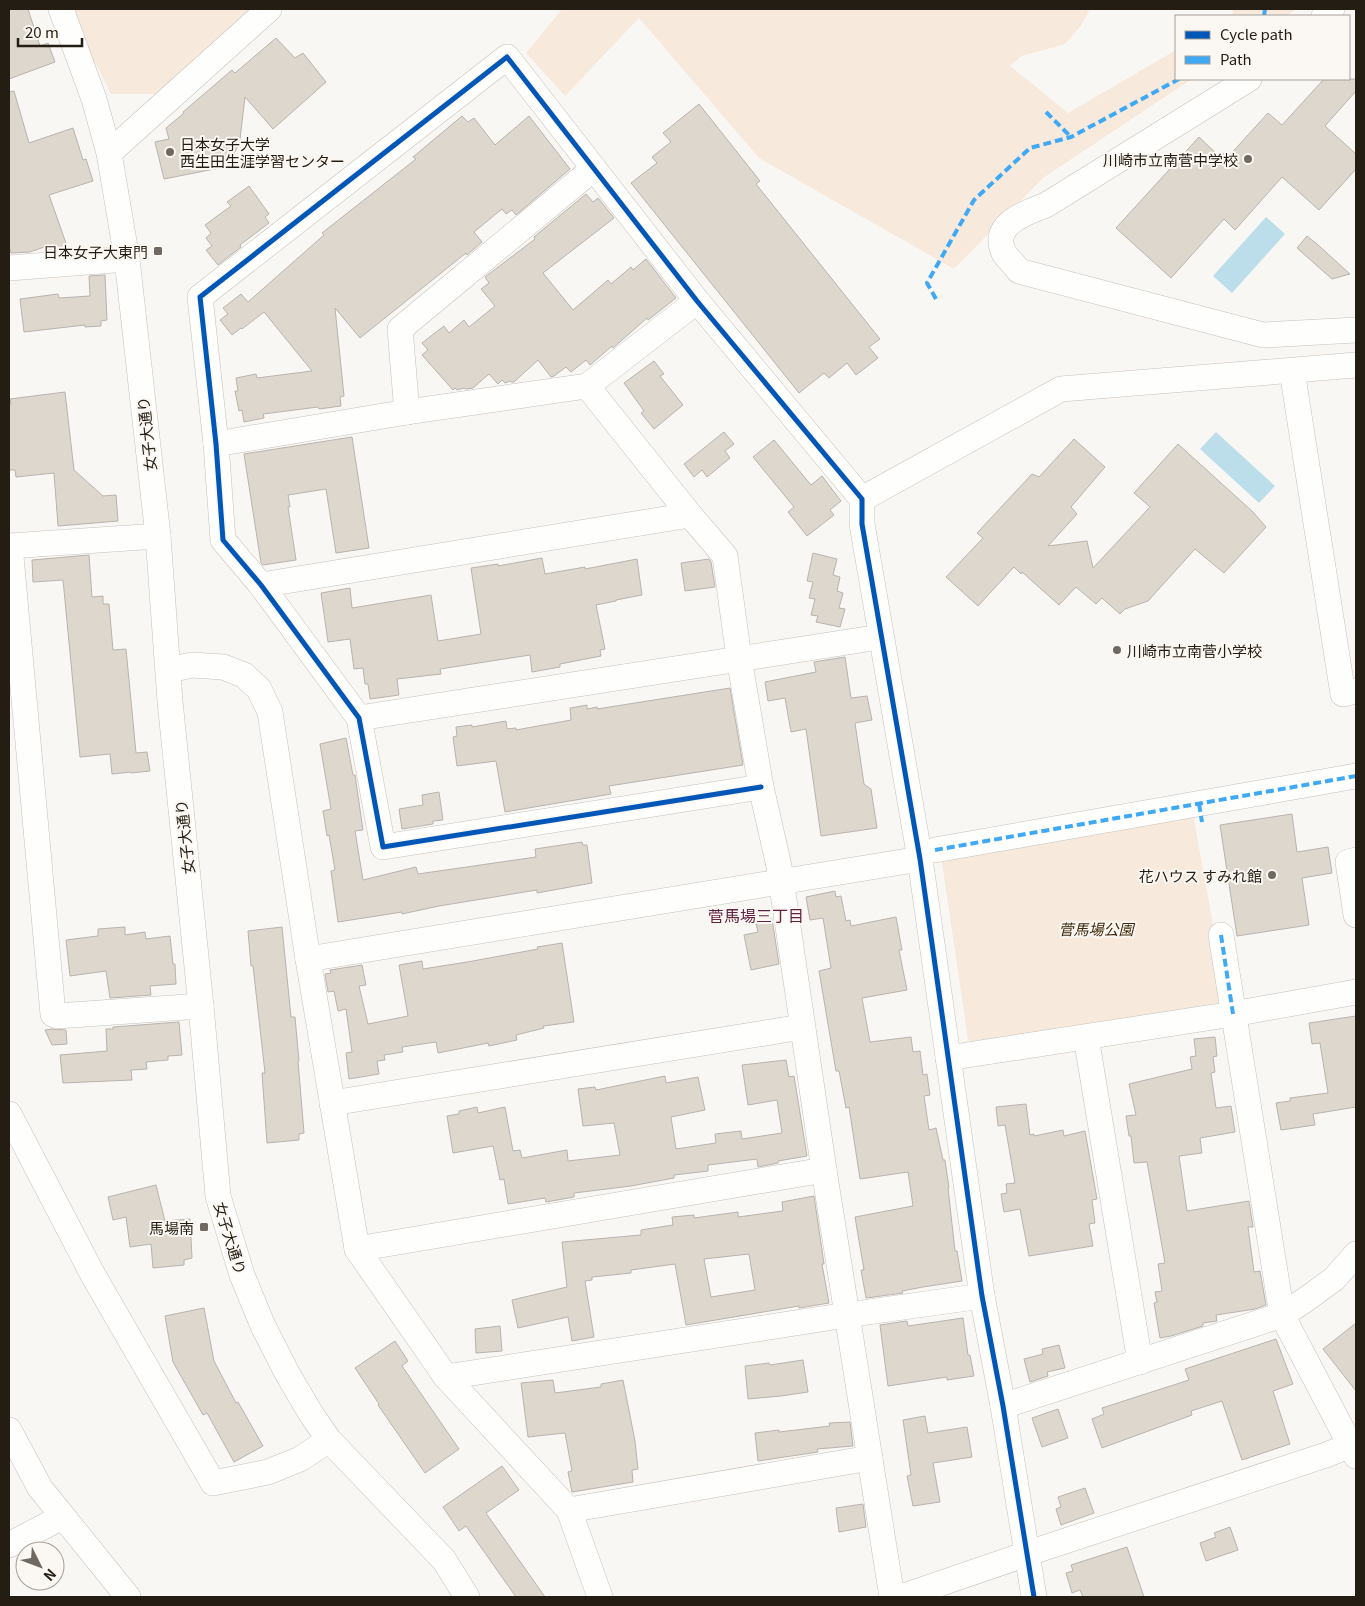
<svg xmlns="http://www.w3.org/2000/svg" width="1365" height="1606" viewBox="0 0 1365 1606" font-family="Georgia,'Noto Sans JP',serif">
<rect width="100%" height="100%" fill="#f9f7f4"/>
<!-- green -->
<g fill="#f7eadc">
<polygon points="73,9 268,9 173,94 111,94 78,29"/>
<polygon points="562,9 1090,9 1081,26 1065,44 1022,56 1010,66 1068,113 1176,50 1176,79 1192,79 1043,178 954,269 759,158 639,18 565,96 526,53"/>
<polygon points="1233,9 1297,9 1286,16 1232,16"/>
<polygon points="1193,814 1226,996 1221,1007 976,1045 968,1040 941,856"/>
</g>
<!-- water -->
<g fill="#bbdeea">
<polygon points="1266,217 1285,234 1232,293 1213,276"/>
<polygon points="1216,432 1275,486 1259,503 1200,449"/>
</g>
<!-- building -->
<g fill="#ded7ce" stroke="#b8b3ae" fill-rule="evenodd">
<polygon points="9,9 28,9 40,46 48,43 55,62 9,79"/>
<polygon points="276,38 295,58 303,53 326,82 273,129 245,97 240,139 236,150 230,159 230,166 164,179 155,142 169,139 166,128 184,113 183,112 232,70 235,73"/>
<polygon points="1324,79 1356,79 1356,91 1325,126 1356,154 1356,169 1319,210 1282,177 1235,230 1224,219 1171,278 1116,228 1199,137 1220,157 1224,153 1228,157 1268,113 1282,125"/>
<polygon points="14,91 29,143 73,128 83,160 86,159 93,181 49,195 67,246 54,250 49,251 47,246 30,252 11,253 9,246 9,92"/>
<polygon points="699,104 760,181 756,184 880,339 869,347 878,358 856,375 847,363 829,378 824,373 799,393 631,183 657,163 652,157 671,142 663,133"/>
<polygon points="462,116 468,122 474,118 495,145 529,116 570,169 516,215 512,210 506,214 502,209 474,232 482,242 467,255 466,253 360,338 335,308 344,396 340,397 341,406 319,409 318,407 263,414 264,418 244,422 242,410 239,411 235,391 238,391 236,378 256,374 257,378 312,371 264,312 242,329 241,328 232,335 220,320 228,314 223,308 241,294 248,302 324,235 322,233 416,159 413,157"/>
<polygon points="249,186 269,214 265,217 269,223 240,245 241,247 218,265 206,250 212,246 206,238 211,233 205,225 231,206 227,202"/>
<polygon points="586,194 593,202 598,198 614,218 543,273 573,310 608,280 611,284 631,267 633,270 646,259 676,298 648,320 647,318 613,348 612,346 590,365 586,360 571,372 566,367 554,376 551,377 538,360 514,382 511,382 510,381 505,383 502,380 498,384 489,374 473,388 466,389 464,388 457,390 455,388 453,390 422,355 428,350 422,343 444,326 449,333 464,320 469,327 495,306 481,289 489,283 485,277 535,239 534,237"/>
<polygon points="1307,236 1317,244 1350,274 1332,279 1297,248"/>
<polygon points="105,275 107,320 101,321 101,326 85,327 85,325 24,332 20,299 58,294 59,298 90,296 89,276"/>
<polygon points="654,361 664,374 660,376 683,405 654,429 641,413 644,411 624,383"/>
<polygon points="65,392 74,470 103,496 116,495 118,521 58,526 54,473 16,477 15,470 9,470 9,404 11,404 10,399"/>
<polygon points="724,432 734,444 725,451 730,458 707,477 702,470 694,477 684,464"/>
<polygon points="352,437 369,548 336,553 326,489 288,495 290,507 288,507 296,560 263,565 261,563 244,454"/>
<polygon points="1074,439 1105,467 1071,507 1077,514 1048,546 1087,541 1093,568 1150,507 1134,493 1178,444 1253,512 1266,527 1224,573 1195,549 1148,601 1125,609 1120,614 1102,598 1096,604 1076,587 1059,605 1022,572 1021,574 1014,567 978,606 946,577 983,538 977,533 1032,474 1039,477"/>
<polygon points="774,440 811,485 822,476 841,501 830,510 834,515 807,536 788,512 794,507 753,457"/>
<polygon points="813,553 837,559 833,575 840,577 837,591 843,593 839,608 845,609 840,627 816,622 818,616 811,615 815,599 809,598 813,582 807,581"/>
<polygon points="89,555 92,597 103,596 103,604 109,604 113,650 126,649 136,753 147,752 150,771 131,773 131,772 112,774 110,754 80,757 63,580 33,582 32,560"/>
<polygon points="542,558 545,574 585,567 585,569 637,559 642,595 616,600 616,601 596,605 605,649 600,650 601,656 560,664 560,667 532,672 530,655 440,669 441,674 397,679 399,695 370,699 368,684 365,684 363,668 354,669 350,639 328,642 321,593 350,588 352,608 431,595 438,641 481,634 471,568 498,564 498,566"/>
<polygon points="709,559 711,562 715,587 685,591 681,563"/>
<polygon points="845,657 851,698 867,696 872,720 855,723 864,784 871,789 877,828 821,836 806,729 791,732 785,698 768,701 765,682 816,672 814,662"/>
<polygon points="730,688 743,765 609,786 611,794 505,812 496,761 457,766 453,737 457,736 456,727 472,725 472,727 506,721 507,729 516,728 516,730 571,720 570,708 587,705 587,709 597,707 597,709"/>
<polygon points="346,738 353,775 355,775 363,830 355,831 363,880 416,867 418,874 536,857 535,849 582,842 583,845 587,845 592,883 537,893 537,890 439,906 402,914 402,912 338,922 331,871 335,870 329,835 327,836 323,811 331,809 320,744"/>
<polygon points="439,792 443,820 433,821 433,824 402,829 399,809 423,805 422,795"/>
<polygon points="1292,814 1297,852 1328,847 1332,873 1302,878 1309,925 1237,936 1220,825"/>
<polygon points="835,891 836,897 841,896 846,921 850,920 851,926 896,917 902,950 899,950 907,990 862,998 870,1042 911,1037 913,1052 920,1051 923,1075 927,1074 930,1095 924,1096 929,1130 936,1128 943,1160 945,1160 949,1188 948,1188 955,1251 957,1251 962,1281 923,1287 902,1291 903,1293 866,1298 861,1270 864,1270 855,1217 913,1206 908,1172 860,1179 849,1107 846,1108 839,1071 836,1071 819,971 831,968 823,918 810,920 806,897"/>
<polygon points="772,919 779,964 751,970 744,935 758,932 756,923"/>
<polygon points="125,927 125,935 145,932 146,939 170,936 173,964 175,964 176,984 150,986 151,995 110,998 106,971 70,976 66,940 98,936 98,929"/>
<polygon points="282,927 291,1017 295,1017 299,1061 298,1061 304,1133 299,1134 299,1140 267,1143 262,1073 265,1073 253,966 251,966 248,931"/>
<polygon points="562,943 574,1022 543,1026 544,1028 516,1035 517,1040 489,1046 488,1043 438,1053 436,1042 402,1047 403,1052 384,1055 385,1060 377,1061 379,1074 349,1079 346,1053 352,1052 346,1009 338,1011 334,991 328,992 325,974 331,973 330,970 362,965 366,985 359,986 368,1024 408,1016 399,965 422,961 423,969 473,961 538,949 537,947"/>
<polygon points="1356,1016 1356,1107 1313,1114 1315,1125 1281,1130 1276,1103 1290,1101 1290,1098 1328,1093 1320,1043 1312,1044 1309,1023"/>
<polygon points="179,1022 182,1055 168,1056 168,1060 146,1062 147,1069 131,1070 132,1080 63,1083 60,1055 107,1051 106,1029 113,1029 113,1027"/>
<polygon points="52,1029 66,1030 67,1044 52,1045 45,1030"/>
<polygon points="1215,1037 1217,1056 1213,1057 1215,1072 1211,1073 1216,1108 1231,1106 1235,1132 1200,1138 1202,1153 1179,1156 1187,1211 1249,1201 1253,1227 1248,1227 1254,1272 1260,1271 1266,1305 1255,1309 1216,1315 1217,1321 1203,1323 1203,1326 1171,1336 1160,1338 1154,1303 1157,1302 1155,1292 1162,1291 1158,1264 1165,1263 1147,1162 1134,1163 1131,1136 1129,1136 1126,1116 1136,1115 1129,1084 1192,1069 1190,1057 1196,1056 1194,1039"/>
<polygon points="786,1060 789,1077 794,1076 807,1156 778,1161 778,1163 758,1167 757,1159 708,1165 708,1171 674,1175 674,1178 631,1186 574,1193 574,1197 546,1202 545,1198 508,1204 504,1179 500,1180 493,1146 453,1153 447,1116 459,1114 459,1111 477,1107 478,1113 505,1107 513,1151 520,1150 522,1158 567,1150 568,1161 620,1155 614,1123 583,1126 578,1089 595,1087 596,1090 665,1076 666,1083 698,1077 705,1110 671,1117 676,1149 716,1143 715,1134 741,1131 742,1139 782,1133 777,1100 748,1105 742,1065"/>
<polygon points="1026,1104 1030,1135 1034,1134 1034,1136 1063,1130 1064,1136 1085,1131 1097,1199 1092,1200 1095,1223 1089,1224 1093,1246 1029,1256 1020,1209 1004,1212 1001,1194 1007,1193 1006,1184 1015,1183 1005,1125 998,1126 996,1107"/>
<polygon points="156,1185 165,1221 190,1219 192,1258 184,1260 184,1265 153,1268 151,1244 130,1247 126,1217 113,1220 108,1197"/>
<path d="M814 1196 824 1264H822L829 1303 799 1308V1306L686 1325 675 1264 631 1270V1273L592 1277V1280L585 1281 594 1337 572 1341 568 1317 518 1328 512 1300 567 1287 562 1242 641 1235V1230L673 1225 672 1217 694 1215V1218L738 1212V1217L783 1211 782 1202ZM749 1254 755 1290 711 1297 704 1259Z"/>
<polygon points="204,1308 214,1361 236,1403 238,1402 263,1446 234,1462 207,1413 203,1415 173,1362 165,1316"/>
<polygon points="963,1318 968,1355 970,1355 974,1376 947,1380 947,1377 888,1386 880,1325 907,1321 908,1326"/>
<polygon points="1356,1323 1356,1391 1323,1349"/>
<polygon points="500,1326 502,1351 476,1353 475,1329"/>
<polygon points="1276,1339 1293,1384 1273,1391 1290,1444 1242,1460 1222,1401 1191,1411 1192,1415 1102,1448 1092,1419 1104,1414 1102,1408 1189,1380 1185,1369"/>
<polygon points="395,1341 408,1361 402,1366 459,1449 425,1473 378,1405 379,1404 355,1368"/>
<polygon points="1059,1345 1065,1368 1047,1372 1048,1376 1030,1382 1024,1359 1043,1354 1042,1349"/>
<polygon points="803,1360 808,1392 781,1396 748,1399 745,1366 769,1363 770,1365"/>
<polygon points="553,1380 555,1393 601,1387 601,1384 623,1380 635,1441 638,1469 632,1470 633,1482 572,1492 568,1472 572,1471 565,1433 528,1437 521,1383"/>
<polygon points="1058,1409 1068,1438 1042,1447 1032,1418"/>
<polygon points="925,1416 928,1433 967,1427 972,1457 933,1463 940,1502 913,1506 907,1476 911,1475 903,1420"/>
<polygon points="850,1422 853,1446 817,1449 818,1452 758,1461 755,1433 779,1430 779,1432 830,1426 829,1423"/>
<polygon points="502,1466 519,1490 486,1513 545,1597 516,1597 466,1526 459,1531 443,1507"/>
<polygon points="1085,1488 1094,1513 1061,1525 1056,1509 1061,1507 1058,1497"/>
<polygon points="863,1504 866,1527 839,1532 836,1508"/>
<polygon points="1230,1527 1238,1550 1206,1561 1200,1543 1216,1537 1214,1533"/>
<polygon points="1127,1547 1144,1597 1083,1597 1080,1590 1072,1593 1066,1573 1073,1571 1071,1565"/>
</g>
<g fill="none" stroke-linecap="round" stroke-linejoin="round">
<defs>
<g id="minor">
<polyline points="61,9 94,99 109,153 127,259 158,536 170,701 201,1006 218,1196 242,1275 263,1326 287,1373 311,1414 329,1440 444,1560 467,1597"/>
<polyline points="1324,16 1332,9"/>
<path d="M1249 79 1046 205C1026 213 990 224 1004 253 1008 259 1015 265 1019 271L1263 335 1356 330"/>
<polyline points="109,153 269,9"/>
<polyline points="9,268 127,259"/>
<polyline points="1292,371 1343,694 1356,691"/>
<polyline points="587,386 690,515 725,556 739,658 761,787 779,866 824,1170 892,1597"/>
<polyline points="407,412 400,329 593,169"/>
<polyline points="216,444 407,412 587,386 697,301"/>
<polyline points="862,499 1061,389 1356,365"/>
<polyline points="9,546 158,536"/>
<polyline points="10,546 53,1014 57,1016 201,1006"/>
<polyline points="261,585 690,515"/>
<polyline points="169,670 192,665 223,667 244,675 259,689 270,712 308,959 357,1249 446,1377 569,1510 600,1597"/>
<polyline points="359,718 880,637"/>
<polyline points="761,787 383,847 359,718 261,585 223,540 216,444 200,297 507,57 697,301 862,499 862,524 920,859 982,1296 1003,1406 1034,1597"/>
<polyline points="935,850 1356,776"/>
<polyline points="1356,860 1348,862 1356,915"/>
<polyline points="1221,935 1282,1315 1356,1456"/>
<polyline points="308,959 920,859"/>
<polyline points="1086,1037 1140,1362"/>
<polyline points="948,1058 1233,1014 1356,992"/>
<polyline points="332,1103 802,1027"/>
<polyline points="9,1114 93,1275 213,1483 268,1472 300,1459 329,1440"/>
<polyline points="357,1249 824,1170"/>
<polyline points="446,1377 847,1315 982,1296"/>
<polyline points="1003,1406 1282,1315 1305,1300 1334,1279 1356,1254"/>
<polyline points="9,1430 40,1488 128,1597"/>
<polyline points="569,1510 870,1458"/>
<polyline points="9,1545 62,1517"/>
<polyline points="901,1597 1044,1548 1326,1455 1356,1443"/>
</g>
</defs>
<!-- minor casing -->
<use href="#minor" stroke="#c6c1bb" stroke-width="26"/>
<!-- minor -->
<use href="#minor" stroke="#fefefd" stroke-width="25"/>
<!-- quiet -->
<g stroke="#3fa9f5" stroke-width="4" stroke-dasharray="8 4" stroke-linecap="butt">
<polyline points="1264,16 1265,9"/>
<polyline points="1046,112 1071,137"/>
<polyline points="936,299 927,283 974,200 1030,148 1071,137 1179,79"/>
<polyline points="1199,804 1202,822"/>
<polyline points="935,850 1356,776"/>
<polyline points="1221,935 1233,1014"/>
</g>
<defs>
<polyline id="cycleway" points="761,787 383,847 359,718 261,585 223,540 216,444 200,297 507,57 697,301 862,499 862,524 920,859 982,1296 1003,1406 1034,1597"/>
</defs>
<!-- cycleway casing -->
<use href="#cycleway" stroke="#fbf7f2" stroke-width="8"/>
<!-- cycleway -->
<use href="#cycleway" stroke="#0057b8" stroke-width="5"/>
</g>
<!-- markers -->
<g fill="#6f6962" stroke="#fbf7f2" stroke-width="2">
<circle cx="170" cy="152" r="5"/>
<circle cx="1248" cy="159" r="5"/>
<rect x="153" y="246" width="10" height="10" rx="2.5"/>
<circle cx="1117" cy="650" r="5"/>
<circle cx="1272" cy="875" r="5"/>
<rect x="199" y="1222" width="10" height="10" rx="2.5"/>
</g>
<g text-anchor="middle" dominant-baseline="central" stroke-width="4" stroke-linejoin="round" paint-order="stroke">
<!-- poi labels -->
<g font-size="15" fill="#241d13" stroke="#fbf7f2" text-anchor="end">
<text x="180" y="143" text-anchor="start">日本女子大学<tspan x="180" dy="17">西生田生涯学習センター</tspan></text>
<text x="1238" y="159">川崎市立南菅中学校</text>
<text x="148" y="251">日本女子大東門</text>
<text x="1127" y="650" text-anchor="start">川崎市立南菅小学校</text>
<text x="1262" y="875">花ハウス すみれ館</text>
<text x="194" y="1227">馬場南</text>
</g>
<!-- street labels -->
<g font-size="15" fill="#241d13" stroke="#fbf7f2">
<text transform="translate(146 434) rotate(-96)">女子大通り</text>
<text transform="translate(184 837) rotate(-96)">女子大通り</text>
<text transform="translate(231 1238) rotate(73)">女子大通り</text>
</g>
<!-- park labels -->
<g font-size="15" font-style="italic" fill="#3f2a0d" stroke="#fbf7f2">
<text x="1096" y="928">菅馬場公園</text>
</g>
<!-- neighbourhood labels -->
<g font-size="16" fill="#612243" stroke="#fbf7f2">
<text x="756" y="915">菅馬場三丁目</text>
</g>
</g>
<!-- border -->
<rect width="1365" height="1606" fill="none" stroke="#241d13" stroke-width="20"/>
<!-- legend -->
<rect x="1175" y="15" width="175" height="65" fill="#fbf7f2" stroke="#a5a099"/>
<rect x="1185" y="31" width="25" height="8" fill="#0057b8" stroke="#a5a099"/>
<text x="1220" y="40" font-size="15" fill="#241d13">Cycle path</text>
<rect x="1185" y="56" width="25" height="8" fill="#3fa9f5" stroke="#a5a099"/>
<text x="1220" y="65" font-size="15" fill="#241d13">Path</text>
<!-- north arrow -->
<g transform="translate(40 1566) rotate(132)"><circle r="24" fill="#fbf7f2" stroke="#a5a099"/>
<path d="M0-4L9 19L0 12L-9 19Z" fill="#6f6962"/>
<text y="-8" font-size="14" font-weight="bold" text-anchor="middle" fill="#241d13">N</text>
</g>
<!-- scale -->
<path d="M18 38v8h64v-8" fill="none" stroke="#241d13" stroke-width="2.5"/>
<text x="25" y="38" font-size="15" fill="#241d13" stroke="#fbf7f2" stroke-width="4" paint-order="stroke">20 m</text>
</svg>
